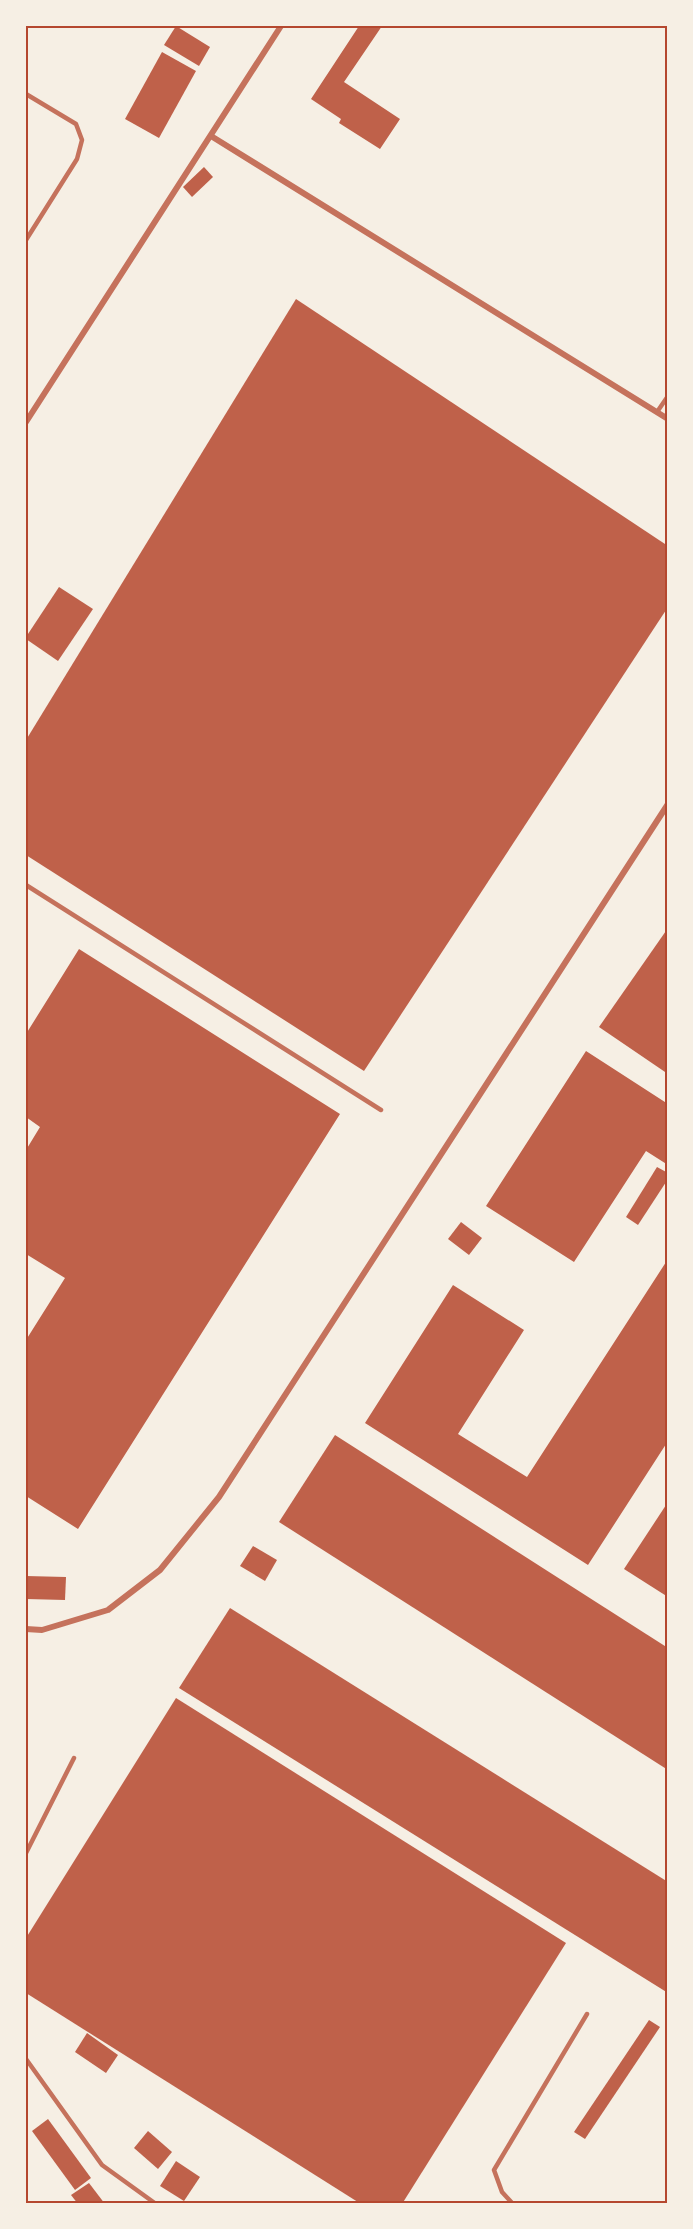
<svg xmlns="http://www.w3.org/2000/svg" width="693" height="2229" viewBox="0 0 693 2229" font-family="Poppins,sans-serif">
<rect width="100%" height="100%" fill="#f6efe4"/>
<!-- building -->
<g fill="#bf614a">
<polygon points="176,26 210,47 199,66 164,45"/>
<polygon points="359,26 382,26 344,82 400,119 380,149 339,123 341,119 311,99"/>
<polygon points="162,52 196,71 159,138 125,119"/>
<polygon points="204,167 213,177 192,197 183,187"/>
<polygon points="296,299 668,546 668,607 364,1071 26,855 26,740"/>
<polygon points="59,587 93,609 58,661 26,639 26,637"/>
<polygon points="668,928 668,1074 599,1027"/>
<polygon points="79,949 340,1114 78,1529 26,1496 26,1340 65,1278 26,1254 26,1150 40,1127 26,1117 26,1034"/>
<polygon points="586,1051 668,1104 668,1165 646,1151 574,1262 486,1206"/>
<polygon points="657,1167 668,1173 668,1179 638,1225 626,1217"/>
<polygon points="461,1222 482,1238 469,1255 448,1239"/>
<polygon points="668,1259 668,1441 588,1565 365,1423 453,1285 524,1330 458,1434 527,1477"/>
<polygon points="335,1435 668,1648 668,1770 279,1522"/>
<polygon points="668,1502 668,1597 624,1569"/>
<polygon points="253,1546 277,1560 265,1581 240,1566"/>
<polygon points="26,1576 66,1577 65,1600 26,1599"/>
<polygon points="230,1608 668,1882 668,1993 179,1688"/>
<polygon points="176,1698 566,1943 402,2204 361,2204 26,1993 26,1938"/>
<polygon points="649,2020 660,2027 585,2139 574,2132"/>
<polygon points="87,2033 118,2055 106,2073 75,2052"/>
<polygon points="48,2119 91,2178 75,2190 32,2131"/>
<polygon points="148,2131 172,2152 158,2169 134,2148"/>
<polygon points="176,2161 200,2177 184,2201 160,2186"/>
<polygon points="89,2183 105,2204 78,2204 71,2195"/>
</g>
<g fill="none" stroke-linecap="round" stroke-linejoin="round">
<!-- service -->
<g stroke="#c5725c" stroke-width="4.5">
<polyline points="26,94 76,124 82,140 77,159 26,240"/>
<polyline points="657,412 668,396"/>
<polyline points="26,885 381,1110"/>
<polyline points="26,1853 74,1758"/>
<polyline points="26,2059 102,2165 156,2204"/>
<polyline points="513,2204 502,2192 494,2170 587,2014"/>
</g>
<!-- minor -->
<g stroke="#c5725c" stroke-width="6">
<polyline points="211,136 668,419"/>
<polyline points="26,422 281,26"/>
<polyline points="26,1629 42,1630 108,1610 160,1570 219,1497 668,804"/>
</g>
</g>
<!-- border -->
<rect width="693" height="2229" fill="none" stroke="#f6efe4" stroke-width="54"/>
<rect x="27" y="27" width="639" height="2175" fill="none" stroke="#b5482f" stroke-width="2"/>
</svg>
